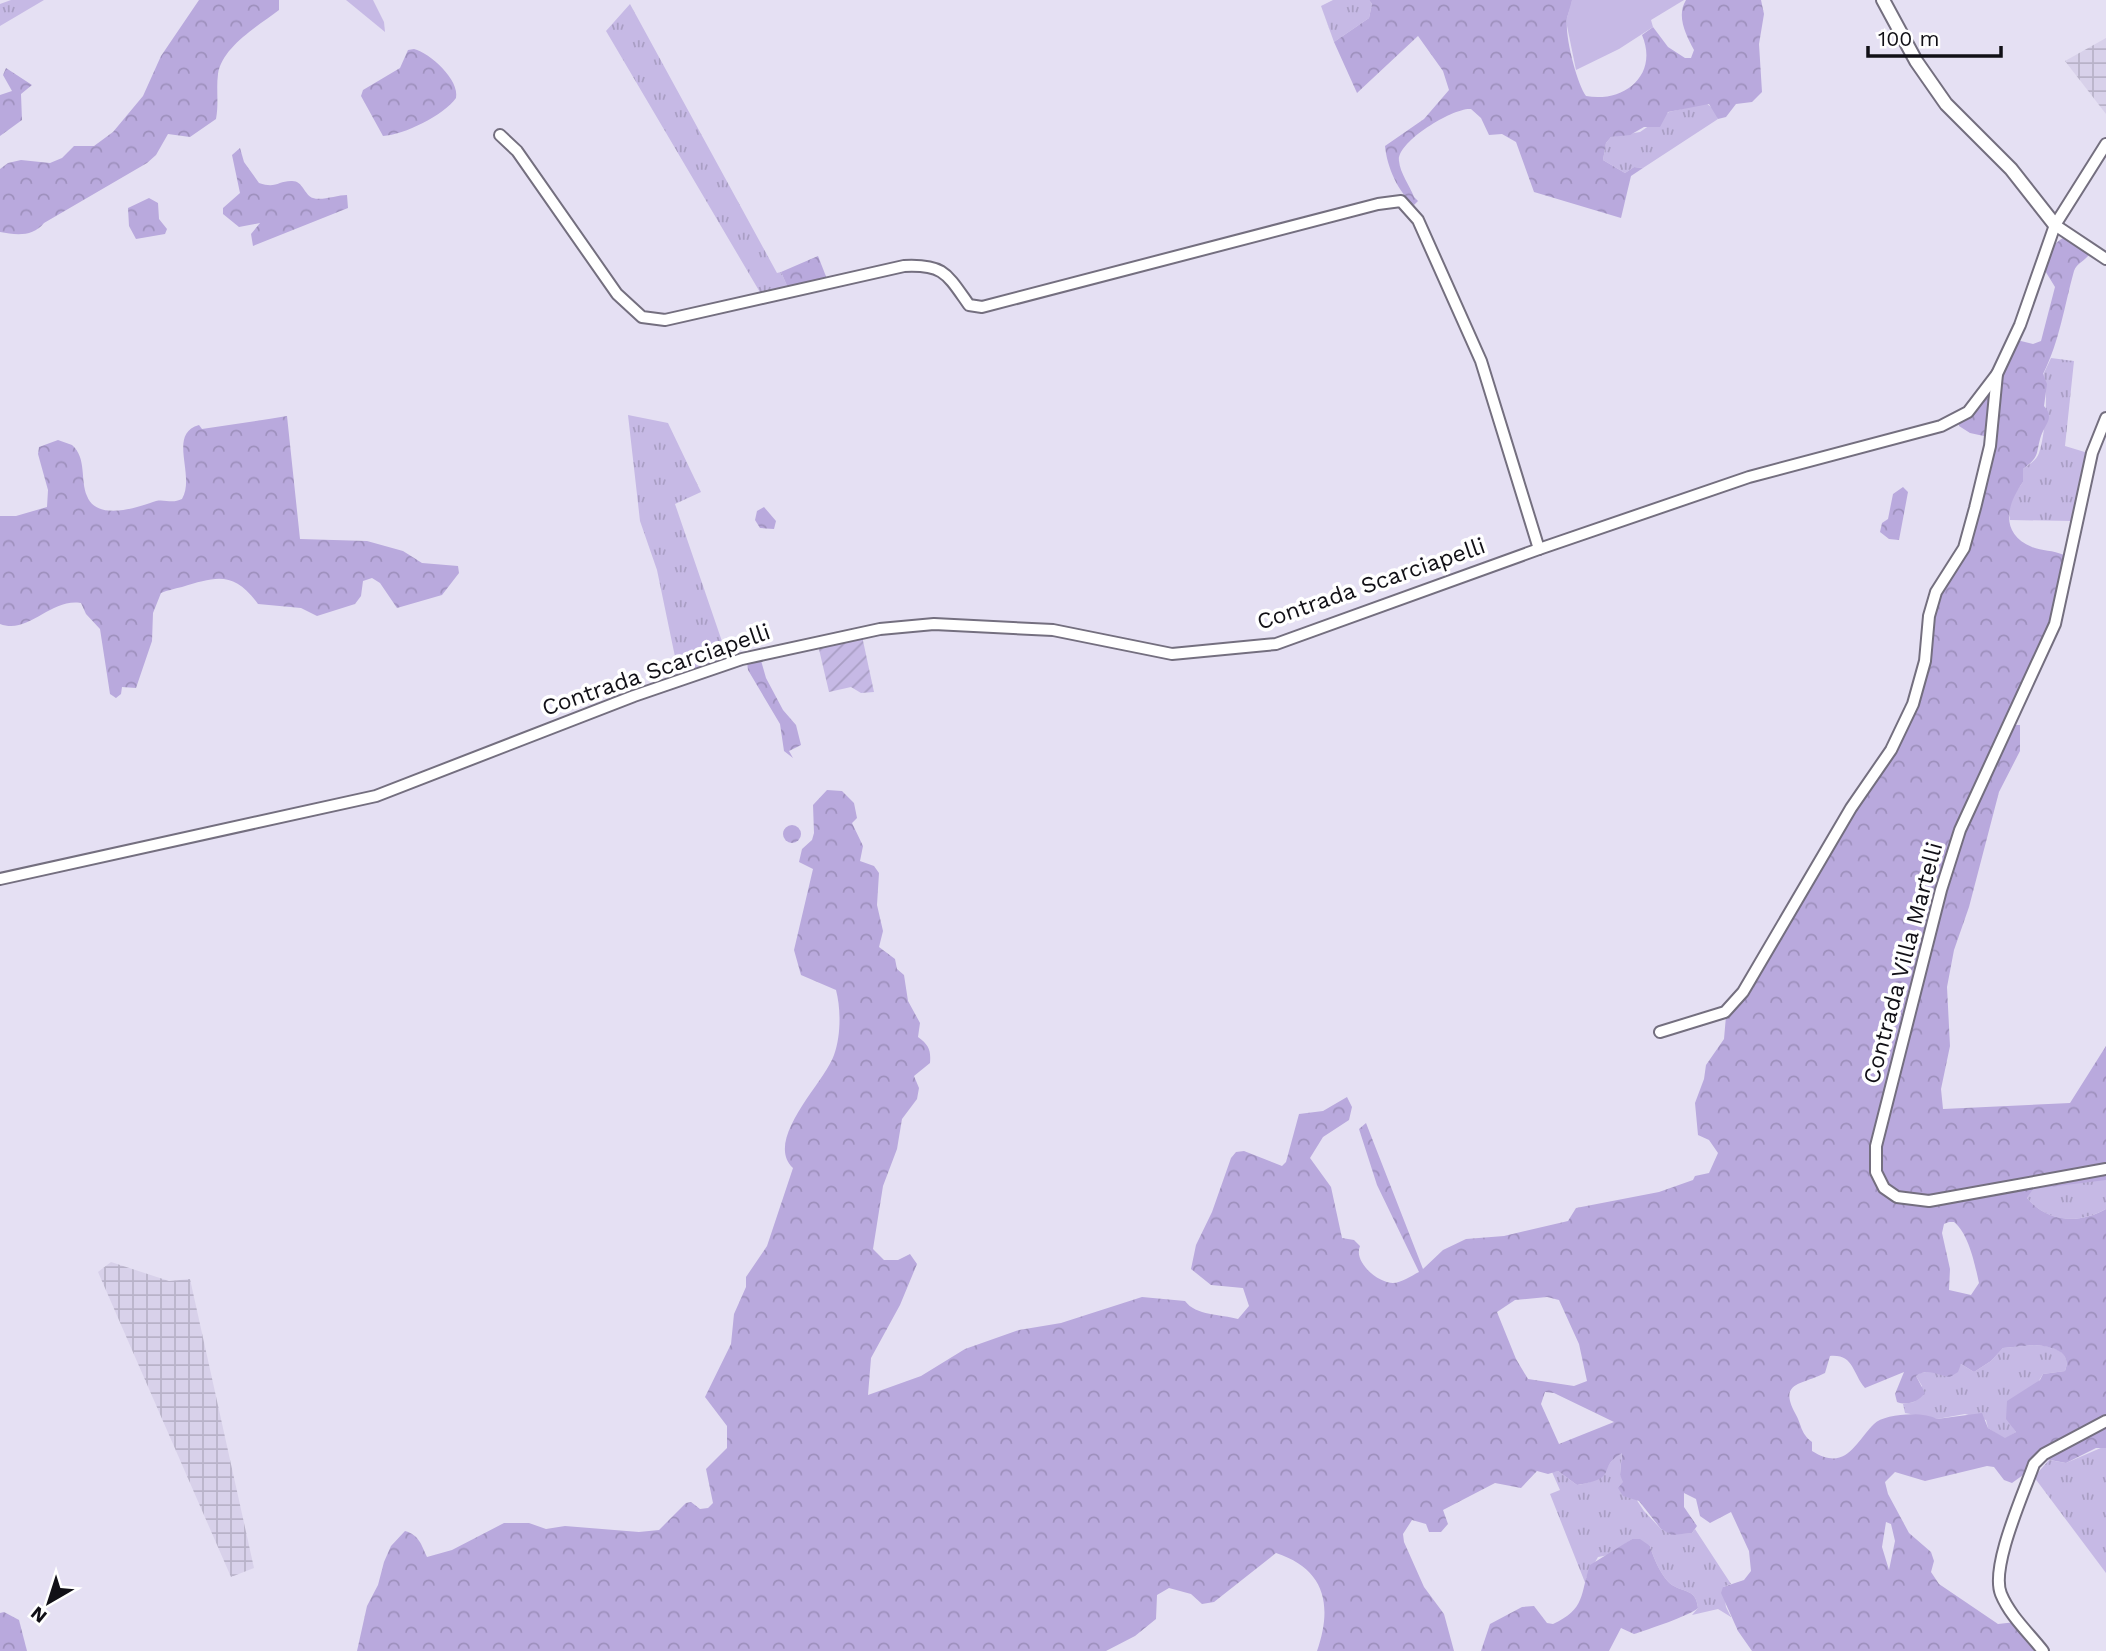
<svg xmlns="http://www.w3.org/2000/svg" width="2106" height="1651" viewBox="0 0 2106 1651" font-family="'Work Sans',sans-serif">
<defs>
<pattern id="industrial-grid" width="8" height="8" patternUnits="userSpaceOnUse" patternTransform="scale(1.75)"><rect width="8" height="8" fill="#d8d1ea"/><path d="M0 4h8M4 0v8" fill="none" stroke="#b8b2c8"/></pattern>
<pattern id="grass-tufts" width="24" height="20" patternUnits="userSpaceOnUse" patternTransform="scale(1.75)"><rect width="24" height="20" fill="#c6b9e5"/><path d="M3 7l-1-3M5 7V3M7 7l1-3M15 17l-1-3M17 17v-4M19 17l1-3" fill="none" stroke="#a99ec4"/></pattern>
<pattern id="forest-crowns" width="20" height="18" patternUnits="userSpaceOnUse" patternTransform="scale(1.75)"><rect width="20" height="18" fill="#b9a9dd"/><path d="M2 6a3 3 0 1 1 6 0M12 15a3 3 0 1 1 6 0" fill="none" stroke="#9e90bd"/></pattern>
<pattern id="garden-furrows" width="10" height="10" patternUnits="userSpaceOnUse" patternTransform="scale(1.75)"><rect width="10" height="10" fill="#c6b9e5"/><path d="M-1 1l2-2M0 10L10 0M9 11l2-2" fill="none" stroke="#a99ec4"/></pattern>
</defs>
<rect width="100%" height="100%" fill="#e5e0f3"/>
<!-- industrial -->
<g fill="url(#industrial-grid)">
<polygon points="2106,38 2106,114 2065,61"/>
<polygon points="111,1262 169,1281 190,1279 254,1568 231,1577 98,1272"/>
</g>
<!-- grass -->
<g fill="url(#grass-tufts)">
<polygon points="11,0 44,0 0,26 0,4"/>
<polygon points="346,0 373,0 384,22 385,32"/>
<polygon points="1333,0 1369,0 1372,4 1369,18 1334,42 1321,6"/>
<polygon points="630,4 777,273 781,272 788,288 761,294 606,31"/>
<polygon points="1706,103 1715,110 1718,119 1643,168 1634,167 1625,173 1603,160 1606,143 1611,137 1640,132 1669,112"/>
<path d="M2051 358 2074 361 2065 446 2088 453 2073 521 2010 520C2007 502 2013 496 2023 482V469C2028 465 2037 460 2039 453 2045 437 2049 390 2043 375Z"/>
<polygon points="628,415 668,423 701,492 675,504 728,659 679,676 657,570 640,521"/>
<path d="M2094 1179 2106 1180V1209C2078 1224 2048 1223 2027 1198L2032 1189Z"/>
<path d="M2034 1345C2049 1346 2073 1349 2065 1371L2043 1374 2012 1426 2016 1432 2005 1439 1988 1428 1986 1420 1965 1414 1937 1419 1905 1413 1903 1404 1914 1402 1922 1386 1916 1376 1920 1373 1959 1367 1961 1364 1974 1372 1991 1361 2003 1348Z"/>
<polygon points="2103,1447 2106,1448 2106,1573 2034,1477 2049,1460 2066,1463"/>
<path d="M1622 1452 1620 1475 1644 1511 1661 1529 1672 1534 1692 1533 1695 1529 1731 1584 1723 1587 1726 1607 1731 1617 1718 1609 1692 1615 1698 1608C1696 1589 1685 1593 1672 1585 1662 1578 1653 1557 1650 1546L1632 1539 1609 1555 1598 1557 1586 1578V1585L1550 1494 1560 1490 1552 1472 1558 1471 1577 1485C1611 1480 1601 1465 1622 1452Z"/>
</g>
<!-- forest -->
<g fill="url(#forest-crowns)" fill-rule="evenodd">
<path d="M199 0H279V10C258 26 222 47 218 74 216 89 219 103 216 119L190 137 168 134 156 155 147 163 44 223C33 237 16 235 0 232V169L8 163 21 160 50 163 62 158 74 146H94L113 132 143 96 161 56Z"/>
<path d="M1369 0H1572C1572 7 1567 14 1567 21 1565 37 1577 84 1586 96 1624 103 1659 75 1642 35L1653 27 1668 47 1685 58H1691L1694 50C1686 35 1676 16 1686 0H1761L1764 14 1759 44 1762 92 1752 102 1736 104 1726 117 1718 119 1709 104 1668 112 1660 127H1644L1630 135 1611 137 1606 143 1603 160 1625 173 1634 167 1643 168 1631 176 1621 218 1534 192 1516 142 1502 134 1489 135 1481 118 1471 109C1454 107 1396 142 1399 161 1400 173 1410 186 1414 197L1418 201 1414 205C1398 192 1387 167 1385 146L1424 119 1449 90 1443 71 1418 36 1357 93 1334 42 1369 18 1372 4Z"/>
<path d="M414 49C430 53 460 80 456 98 444 115 404 135 383 136L361 96 363 90 400 68 408 50Z"/>
<polygon points="6,68 32,85 21,94 22,120 0,136 0,95 12,91 3,75"/>
<path d="M240 148 244 162 259 183C276 189 278 181 291 181 303 180 304 195 313 198 322 201 337 195 347 195L348 208 253 246 251 234 260 223 239 227 223 214V208L240 193 232 155Z"/>
<polygon points="149,198 158,203 159,219 167,229 165,234 136,239 129,226 128,208"/>
<path d="M2063 238 2084 245 2091 251C2087 261 2077 262 2074 271 2064 307 2060 340 2043 374L2047 384 2044 406C2055 418 2045 424 2041 436 2035 455 2041 455 2023 469V482C2007 504 1999 533 2032 547 2042 551 2053 550 2064 555V564L2049 630 2007 725H2020V751L1999 792 1969 907 1954 950 1947 987 1950 1046 1941 1089 1943 1109 2070 1103 2106 1046V1180L2033 1189 2027 1198C2048 1223 2079 1224 2106 1209V1448H2096L2066 1463 2045 1459 2012 1483 2004 1480 1994 1467 1987 1466 1925 1481 1895 1472 1885 1482 1888 1494 1909 1533 1931 1552 1934 1561 1931 1572 1939 1584 1998 1624 2016 1622 2040 1651H1752L1738 1631 1721 1593 1723 1587 1744 1580 1751 1571 1749 1551 1731 1512 1710 1523 1700 1516 1696 1499 1684 1493V1507L1697 1526 1692 1533 1672 1535 1661 1529 1639 1501 1623 1496 1618 1488 1623 1482 1620 1475 1622 1453C1595 1469 1621 1478 1577 1485L1558 1471 1548 1474 1537 1471 1521 1488 1495 1483 1443 1510 1448 1524 1441 1532H1429L1426 1524 1412 1520 1403 1534 1404 1542 1424 1587 1444 1614 1454 1651H1317C1333 1605 1325 1569 1276 1553L1214 1602 1202 1604 1191 1594 1169 1588 1157 1595 1156 1619 1135 1636 1106 1651H357L367 1606 378 1585 384 1562 391 1546 405 1531C419 1535 421 1544 427 1557L452 1550 504 1523H529L546 1529 565 1526 639 1532 659 1530 686 1503 691 1502 700 1509 708 1508 713 1503 706 1469 727 1448V1426L705 1397 731 1344 734 1314 746 1287V1277L767 1246 793 1168C763 1140 825 1082 834 1055 841 1036 841 1009 836 990L801 975 794 950 813 869 799 862 802 849 812 840 814 833 813 805 827 790 842 791 854 803 857 818 852 823 863 846 860 861 874 866 879 873 877 905 883 931 879 947 895 959 897 969 904 975 908 1001 920 1023 918 1037C929 1045 931 1050 930 1063L914 1076 919 1088 917 1099 902 1119 897 1149 883 1186 873 1249 884 1260H898L910 1254 917 1264 900 1305 871 1358 868 1395 921 1376 965 1349 1019 1330 1061 1323 1142 1297 1185 1301C1196 1316 1221 1314 1238 1319L1249 1306 1243 1288 1211 1285 1191 1269 1196 1245 1212 1212 1231 1158 1236 1152 1244 1151 1282 1166 1286 1162 1299 1114 1323 1111 1347 1097 1352 1107 1349 1120 1323 1137 1310 1158 1331 1187 1342 1238 1354 1240 1360 1246C1353 1262 1378 1283 1393 1283 1401 1283 1411 1276 1419 1272L1377 1185 1359 1129 1366 1123 1423 1269 1443 1250 1466 1239 1504 1236 1568 1221 1576 1208 1659 1192 1693 1180 1695 1176 1709 1173 1718 1153 1709 1140 1698 1135 1695 1103 1704 1079 1706 1065 1724 1039 1726 1016 1908 721 1934 606 1951 571 1993 438 1970 433 1959 426V419L2017 340 2033 344 2041 341 2055 287 2044 269C2047 255 2051 245 2063 238ZM1949 1222H1954C1969 1234 1975 1265 1979 1283L1971 1295 1949 1290 1950 1269 1942 1233 1944 1224ZM1547 1297 1559 1300 1579 1344 1587 1381 1574 1386 1528 1379 1516 1359 1497 1312 1515 1300ZM2034 1345C2049 1346 2073 1350 2065 1371L2043 1374 2040 1380 2007 1401 2006 1419 2016 1432 2005 1438 1988 1428 1982 1413 1937 1419C1925 1411 1884 1413 1874 1424 1854 1444 1846 1472 1812 1451V1442C1800 1433 1802 1425 1795 1413 1778 1381 1803 1385 1825 1373L1830 1356C1854 1354 1852 1373 1865 1388L1904 1372 1895 1394 1897 1402C1907 1406 1918 1402 1925 1393L1916 1376C1928 1367 1938 1376 1950 1377L1958 1372 1961 1364 1974 1372 1991 1361 2003 1348ZM1545 1392 1554 1393 1614 1422 1559 1444 1541 1404ZM1886 1522 1891 1524 1895 1541 1889 1570 1882 1547Z"/>
<polygon points="818,256 827,279 788,288 781,272"/>
<path d="M287 416 300 539 367 541 403 551 422 563 458 566 459 573 442 595 397 608 380 583 372 578 363 581 361 596 355 604 317 616 301 608 258 604C234 571 217 576 182 587 174 589 168 590 161 593L153 613 152 641 136 688 122 687 121 694 116 698 110 694 100 629 86 614 81 603C50 598 29 635 0 624V516H16L47 507 48 490 38 454 39 447 58 440 72 445C87 458 80 480 87 496 97 522 139 507 156 501 165 499 172 504 182 499 196 475 167 434 199 425L202 429C230 425 258 421 287 416Z"/>
<polygon points="1903,487 1908,492 1899,540 1889,539 1880,532 1882,523 1888,519 1893,494"/>
<polygon points="764,507 776,521 774,529 760,528 755,520 757,511"/>
<polygon points="760,657 766,678 783,710 796,725 801,745 789,751 793,758 784,751 780,724 748,670 747,662"/>
<circle cx="792" cy="834" r="9"/>
<path d="M1632 1539H1640L1650 1546C1653 1557 1662 1578 1672 1585 1685 1593 1696 1589 1698 1608 1691 1615 1647 1630 1634 1634L1621 1628 1609 1651H1481L1490 1624 1522 1607 1534 1606 1547 1623 1553 1624C1586 1609 1580 1594 1590 1565Z"/>
<polygon points="4,1612 19,1620 27,1651 0,1651 0,1613"/>
</g>
<!-- garden -->
<polygon fill="url(#garden-furrows)" points="862,636 874,692 861,693 851,687 829,692 818,645"/>
<!-- pitch -->
<polygon fill="#c6b9e5" points="1572,0 1684,0 1651,20 1653,27 1619,49 1576,70 1566,21"/>
<g fill="none" stroke-linecap="round" stroke-linejoin="round">
<defs>
<g id="minor">
<path d="M500 135 517 151 617 294 642 317 665 320 904 266C944 264 947 274 969 305L982 307 1378 204 1401 201 1418 220 1481 361 1539 549"/>
<polyline points="2055,225 2106,259"/>
<polyline points="2106,418 2092,453 2055,624 1960,830 1941,890 1876,1146 1876,1172 1884,1188 1897,1197 1929,1201 2106,1169"/>
<polyline points="0,879 376,796 634,696 742,659 880,629 934,624 1053,630 1172,654 1276,644 1539,549 1749,477 1941,426 1968,412 1997,374"/>
<polyline points="1660,1032 1725,1012 1743,992 1851,808 1891,750 1913,704 1925,661 1929,616 1936,592 1964,548 1975,508 1990,446 1997,374 2020,325 2055,225 2106,144"/>
<path d="M2043 1651C2029 1633 2010 1616 2001 1594 1990 1567 2024 1493 2034 1464L2044 1454 2106 1421"/>
</g>
<polyline id="tertiary" points="1883,0 1916,61 1946,104 2011,169 2055,225"/>
</defs>
<!-- minor casing -->
<use href="#minor" stroke="#746f7f" stroke-width="14"/>
<!-- tertiary casing -->
<use href="#tertiary" stroke="#746f7f" stroke-width="16"/>
<!-- minor -->
<use href="#minor" stroke="#fff" stroke-width="10"/>
<!-- tertiary -->
<use href="#tertiary" stroke="#fff" stroke-width="12"/>
</g>
<g text-anchor="middle" dominant-baseline="central" stroke-width="7" stroke-linejoin="round" paint-order="stroke">
<!-- street labels -->
<g font-size="23" fill="#111016" stroke="#fff">
<text transform="translate(1371 584) rotate(-19)">Contrada Scarciapelli</text>
<text transform="translate(656 670) rotate(-19)">Contrada Scarciapelli</text>
<text transform="translate(1903 963) rotate(-75)">Contrada Villa Martelli</text>
</g>
</g>
<!-- north arrow -->
<g transform="translate(49 1602) rotate(219)" stroke="#ffffff" stroke-width="5" paint-order="stroke">
<path d="M0-5L12 26L0 18L-12 26Z" fill="#111016"/>
<text y="-10" font-size="19" font-weight="bold" text-anchor="middle" fill="#111016">N</text>
</g>
<!-- scale -->
<path d="M1868 46v10h133v-10" fill="none" stroke="#111016" stroke-width="3.5"/>
<text x="1878" y="46" font-size="21" fill="#111016" stroke="#ffffff" stroke-width="5" paint-order="stroke">100 m</text>
</svg>
